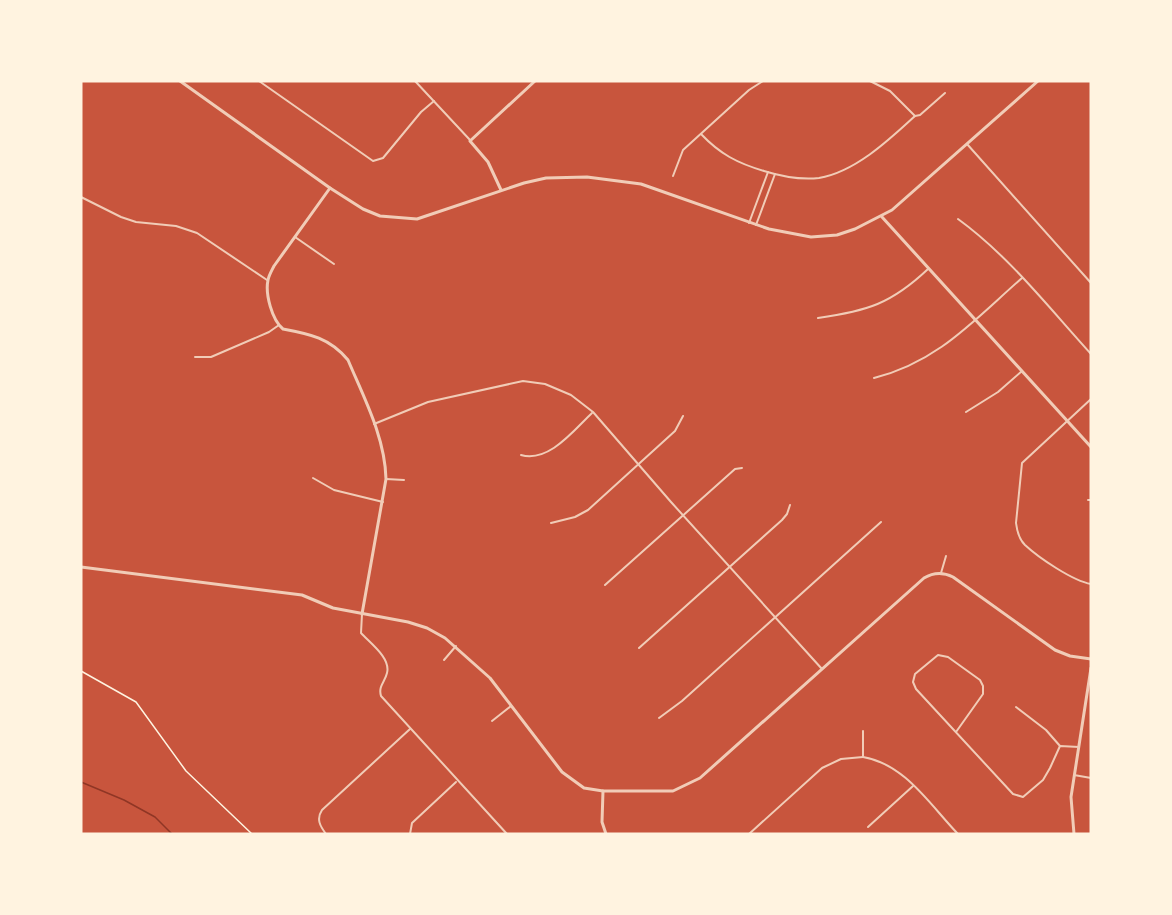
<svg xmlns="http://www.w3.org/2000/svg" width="1172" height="915" viewBox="0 0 1172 915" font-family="Poppins,sans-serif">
<rect width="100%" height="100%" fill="#c8553d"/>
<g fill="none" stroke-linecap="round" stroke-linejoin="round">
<!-- stream -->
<polyline stroke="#8f3625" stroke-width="1.5" points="81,782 124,800 155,817 172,834"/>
<!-- path -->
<polyline stroke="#fff3e0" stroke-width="1.5" points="81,671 136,702 186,771 252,834"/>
<!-- minor -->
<g stroke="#f1ccb7" stroke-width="2">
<polyline points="259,81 373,161 383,158 421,112 434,101"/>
<polyline points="415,81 470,140"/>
<polyline points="870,81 890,91 915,116"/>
<path d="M701 134C720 154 737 163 764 171 780 176 801 180 819 178 855 172 889 140 915 116L920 115 945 93"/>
<polyline points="967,144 1091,283"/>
<polyline points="673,176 683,150 749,90 763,81"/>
<polyline points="81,197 121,217 136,222 176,226 197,233 267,280"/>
<path d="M958 219C1009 256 1049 308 1091 354"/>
<polyline points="749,223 768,172"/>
<polyline points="756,225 775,174"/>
<polyline points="295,237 334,264"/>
<path d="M818 318C867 311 891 304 928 269"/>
<polyline points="195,357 211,357 269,332 279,325"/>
<path d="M874 378C938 362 974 320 1022 278"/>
<path d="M1091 399 1022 463 1016 523C1017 531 1019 539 1025 545 1039 558 1073 581 1091 584"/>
<polyline points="966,412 998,392 1022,371"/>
<polyline points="374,424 428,402 523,381 545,384 571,395 593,412 671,502 822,669"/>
<path d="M521 455C549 463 574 430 592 413"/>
<polyline points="313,478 334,490 383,502"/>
<polyline points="386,479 404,480"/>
<polyline points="1088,500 1091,500"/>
<polyline points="551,523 575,517 588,510 675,431 683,416"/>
<polyline points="941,573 946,556"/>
<polyline points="605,585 735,469 742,468"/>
<path d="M362 614 361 633C370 643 391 658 387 673 385 682 378 686 381 696L507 834"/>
<polyline points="639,648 782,520 787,514 790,505"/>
<polyline points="444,660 456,646"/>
<polyline points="1016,707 1046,730 1060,746"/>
<polyline points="659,718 682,701 881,522"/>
<polyline points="492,721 511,706"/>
<path d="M863 731V757C905 764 930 805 958 834"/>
<polyline points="956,732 983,694 983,686 980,680 948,657 938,655 915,674 913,682 916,689 1013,794 1023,797 1043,780 1050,768 1060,746 1079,747"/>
<polyline points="1074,775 1091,778"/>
<polyline points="868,827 913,786"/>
<path d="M326 834C320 826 316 819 322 810L410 729"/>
<polyline points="410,834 412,823 456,782"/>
<polyline points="749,834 822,768 841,759 863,757"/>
</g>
<!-- tertiary -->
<g stroke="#f1ccb7" stroke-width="3">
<polyline points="180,81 330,188 363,209 380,216 417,219 524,183 546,178 587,177 641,184 769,229 811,237 837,235 855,229 892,210 1038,81"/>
<path d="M330 188 274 266C272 270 269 275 268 280 265 294 272 320 283 329 310 334 330 338 348 360 364 398 385 437 386 479L362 614"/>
<polyline points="501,190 488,162 470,141 535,81"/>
<polyline points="882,217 1091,447"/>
<path d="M81 567 302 595 333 608 408 622 427 628 445 638 490 678 562 772 584 788 603 791H673L700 778 924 578C934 572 943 572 953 577L1055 650 1070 656 1091 659"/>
<polyline points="603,791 602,822 606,834"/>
<polyline points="1074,834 1071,797 1091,668"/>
</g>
</g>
<!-- border -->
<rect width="1172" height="915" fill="none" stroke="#fff3e0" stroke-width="165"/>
</svg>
